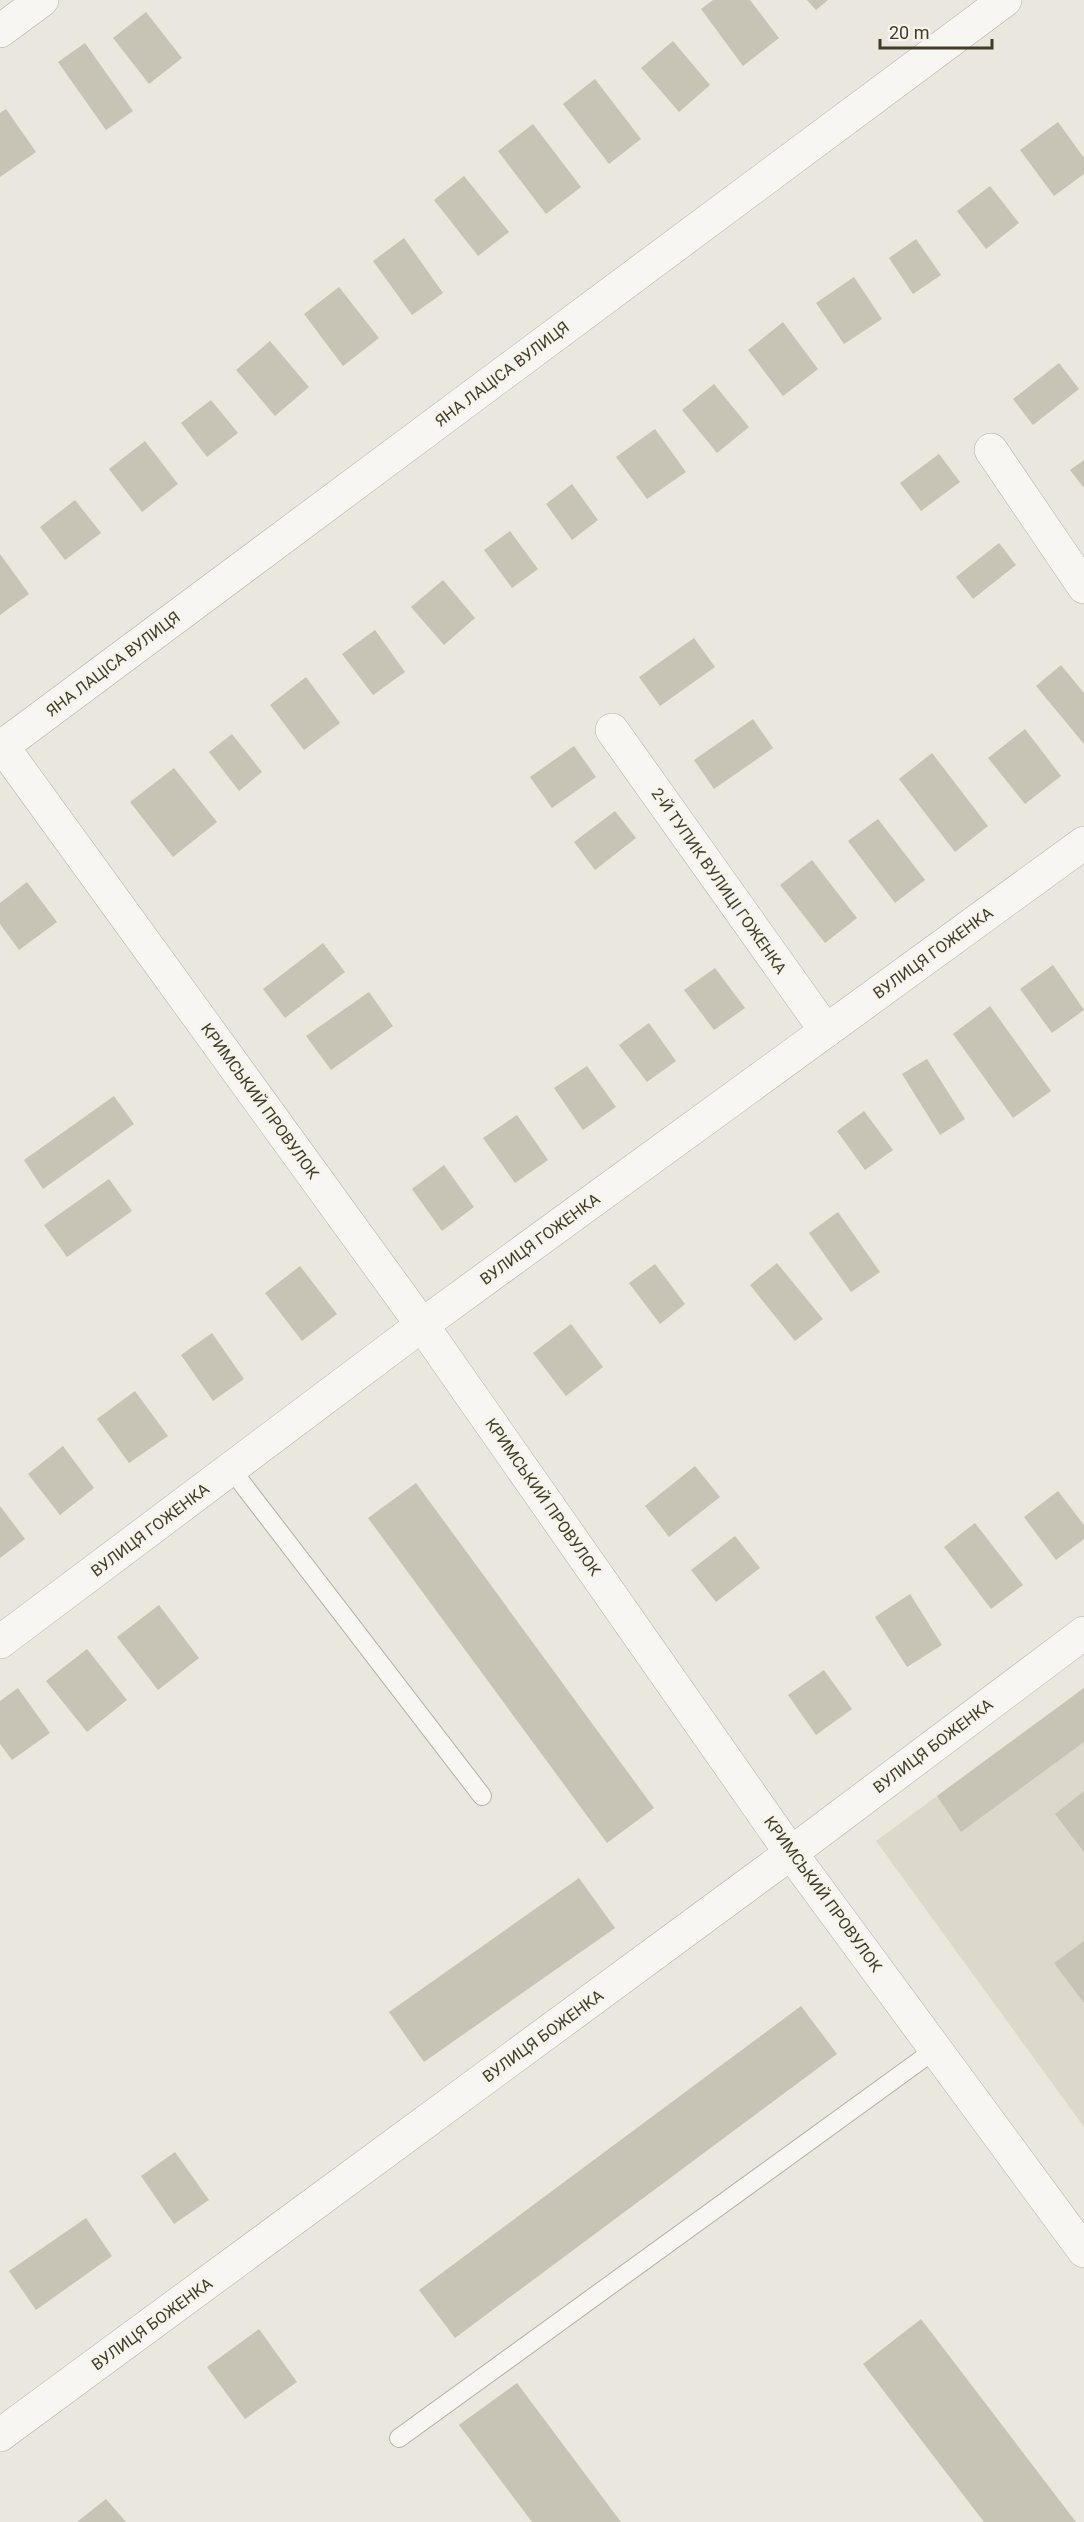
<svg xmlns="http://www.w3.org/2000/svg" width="1084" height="2522" viewBox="0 0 1084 2522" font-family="Roboto,sans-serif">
<rect width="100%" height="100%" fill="#eae7df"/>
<!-- built -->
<polygon fill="#dcd8cc" points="1084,1688 1084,2127 876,1841"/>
<!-- building -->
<g fill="#c7c3b5">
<polygon points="713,0 750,0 779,38 743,66 701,9"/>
<polygon points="807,0 828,0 816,10"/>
<polygon points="146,12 182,58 149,84 113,38"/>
<polygon points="673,41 710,85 679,112 641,68"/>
<polygon points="85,43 133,111 106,130 58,62"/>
<polygon points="595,79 641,139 609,164 563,104"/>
<polygon points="6,109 36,152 0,177 0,113"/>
<polygon points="1058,122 1084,158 1084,174 1054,196 1020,150"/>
<polygon points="533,124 581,187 546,214 498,151"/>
<polygon points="464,176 509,232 478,256 434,200"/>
<polygon points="990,186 1019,223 986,249 957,211"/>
<polygon points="404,238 443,293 412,315 373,261"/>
<polygon points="916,239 941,275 913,294 889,258"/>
<polygon points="854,277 882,319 844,344 816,303"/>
<polygon points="339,287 379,338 343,366 304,314"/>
<polygon points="783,322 818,369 783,396 748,350"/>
<polygon points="270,341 309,387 275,416 236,370"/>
<polygon points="1059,363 1079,389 1033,425 1013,399"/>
<polygon points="714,384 749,427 717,453 682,410"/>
<polygon points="211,400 238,433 207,457 181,423"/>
<polygon points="655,429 686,472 647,499 616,457"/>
<polygon points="145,441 178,484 142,512 109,469"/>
<polygon points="939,454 960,482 921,511 900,483"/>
<polygon points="1084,460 1084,488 1070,470"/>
<polygon points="572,484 598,520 572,540 546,504"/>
<polygon points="75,500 101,533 65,560 40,527"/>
<polygon points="510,531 538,569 512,588 484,550"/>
<polygon points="999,543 1016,565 973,599 956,577"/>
<polygon points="0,554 29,594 0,615"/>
<polygon points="443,580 475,618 444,645 411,607"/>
<polygon points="375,630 405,672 373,695 342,654"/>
<polygon points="694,638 715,667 660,706 639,677"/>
<polygon points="1061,665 1084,693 1084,744 1036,686"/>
<polygon points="306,677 340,723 304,750 270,705"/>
<polygon points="753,719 773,748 714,789 694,760"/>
<polygon points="1025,729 1061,776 1025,804 988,758"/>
<polygon points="232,734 262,772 239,791 209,752"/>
<polygon points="574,746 596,777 552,808 530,777"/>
<polygon points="932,753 988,826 955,852 899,779"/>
<polygon points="174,768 217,822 173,857 130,802"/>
<polygon points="615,811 636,838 595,870 574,842"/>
<polygon points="878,819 925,880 895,903 848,841"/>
<polygon points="812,860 857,918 825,943 780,885"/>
<polygon points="27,882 57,922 19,950 0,924 0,903"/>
<polygon points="323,943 345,972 285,1018 263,989"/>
<polygon points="1053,965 1084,1010 1052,1033 1020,989"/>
<polygon points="715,968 745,1008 714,1030 684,990"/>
<polygon points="369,992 393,1026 331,1070 306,1036"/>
<polygon points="990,1006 1051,1091 1013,1118 953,1034"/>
<polygon points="649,1023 676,1061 647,1082 619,1045"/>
<polygon points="927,1059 965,1119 940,1135 902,1074"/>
<polygon points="587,1066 616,1107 583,1130 554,1088"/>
<polygon points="114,1096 134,1124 43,1189 24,1160"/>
<polygon points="864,1111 893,1150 865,1170 837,1131"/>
<polygon points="517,1115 548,1160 515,1183 483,1138"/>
<polygon points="444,1165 474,1207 442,1231 412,1189"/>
<polygon points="109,1179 132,1211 67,1257 44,1225"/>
<polygon points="838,1212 880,1272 851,1292 809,1233"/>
<polygon points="777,1263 823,1319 795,1341 750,1285"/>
<polygon points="655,1264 685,1304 660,1324 629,1283"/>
<polygon points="300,1266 337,1314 302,1341 265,1293"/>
<polygon points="571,1324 603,1367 566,1396 533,1353"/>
<polygon points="212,1333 244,1379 213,1401 181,1355"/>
<polygon points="135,1391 168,1436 129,1463 97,1419"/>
<polygon points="63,1446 94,1488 60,1515 28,1474"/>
<polygon points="695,1466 720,1497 669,1537 645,1506"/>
<polygon points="416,1483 654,1808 607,1843 368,1518"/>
<polygon points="1058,1491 1084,1525 1084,1539 1056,1560 1024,1517"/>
<polygon points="0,1506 25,1539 0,1558"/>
<polygon points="975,1523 1023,1585 991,1609 944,1547"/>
<polygon points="735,1536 760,1568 716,1602 691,1570"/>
<polygon points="910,1594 942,1645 907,1667 875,1617"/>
<polygon points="159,1605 199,1658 158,1690 117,1637"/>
<polygon points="87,1649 127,1700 87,1732 46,1681"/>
<polygon points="824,1670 852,1709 816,1735 788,1695"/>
<polygon points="18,1688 50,1733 12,1760 0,1744 0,1701"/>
<polygon points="1084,1688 1084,1742 961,1832 937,1796"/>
<polygon points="1084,1791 1084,1852 1055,1814"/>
<polygon points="579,1878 615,1928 424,2062 389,2012"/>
<polygon points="1084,1941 1084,2003 1054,1963"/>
<polygon points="801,2006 837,2054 455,2338 419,2290"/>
<polygon points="175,2152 209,2200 174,2224 141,2176"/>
<polygon points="86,2218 112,2256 36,2310 9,2271"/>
<polygon points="921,2319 1076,2522 984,2522 863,2364"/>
<polygon points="259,2329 297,2382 245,2419 207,2367"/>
<polygon points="517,2383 621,2522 532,2522 459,2425"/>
<polygon points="106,2499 126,2522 77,2522"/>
</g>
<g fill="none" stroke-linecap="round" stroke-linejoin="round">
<defs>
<g id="service">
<polyline points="231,1469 482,1796"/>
<polyline points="399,2438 936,2049"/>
</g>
<g id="minor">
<polyline points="0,31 42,0"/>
<polyline points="991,450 1084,587"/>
<polyline points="612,730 826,1031"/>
<polyline points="0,743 422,1325 791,1853 1084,2251"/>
<polyline points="0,748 1005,0"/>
<polyline points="0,1642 422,1325 1084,843"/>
<polyline points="0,2435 791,1853 1084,1633"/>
</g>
</defs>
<!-- service casing -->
<use href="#service" stroke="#b4b0a4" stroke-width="20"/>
<!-- minor casing -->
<use href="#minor" stroke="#b4b0a4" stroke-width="34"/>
<!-- service -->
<use href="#service" stroke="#f7f6f2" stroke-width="18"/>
<!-- minor -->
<use href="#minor" stroke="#f7f6f2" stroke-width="33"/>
</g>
<g text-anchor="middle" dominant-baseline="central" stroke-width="5" stroke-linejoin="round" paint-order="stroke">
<!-- street labels -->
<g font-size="16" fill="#423c26" stroke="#f7f4ee">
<text transform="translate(502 374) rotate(-37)">ЯНА ЛАЦІСА ВУЛИЦЯ</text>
<text transform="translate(113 664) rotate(-37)">ЯНА ЛАЦІСА ВУЛИЦЯ</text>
<text transform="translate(719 881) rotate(55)">2-Й ТУПИК ВУЛИЦІ ГОЖЕНКА</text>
<text transform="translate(933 953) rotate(-36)">ВУЛИЦЯ ГОЖЕНКА</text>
<text transform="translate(260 1101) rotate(54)">КРИМСЬКИЙ ПРОВУЛОК</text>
<text transform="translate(540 1239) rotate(-36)">ВУЛИЦЯ ГОЖЕНКА</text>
<text transform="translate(543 1497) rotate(55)">КРИМСЬКИЙ ПРОВУЛОК</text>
<text transform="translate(150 1530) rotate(-37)">ВУЛИЦЯ ГОЖЕНКА</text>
<text transform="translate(933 1746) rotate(-37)">ВУЛИЦЯ БОЖЕНКА</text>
<text transform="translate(823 1894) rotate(54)">КРИМСЬКИЙ ПРОВУЛОК</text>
<text transform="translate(543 2036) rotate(-36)">ВУЛИЦЯ БОЖЕНКА</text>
<text transform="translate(152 2324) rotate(-36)">ВУЛИЦЯ БОЖЕНКА</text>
</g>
</g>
<!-- scale -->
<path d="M880 39v9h112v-9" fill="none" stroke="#423c26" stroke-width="3"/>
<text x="889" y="39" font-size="18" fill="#423c26" stroke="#f7f4ee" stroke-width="4.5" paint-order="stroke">20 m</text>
</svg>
